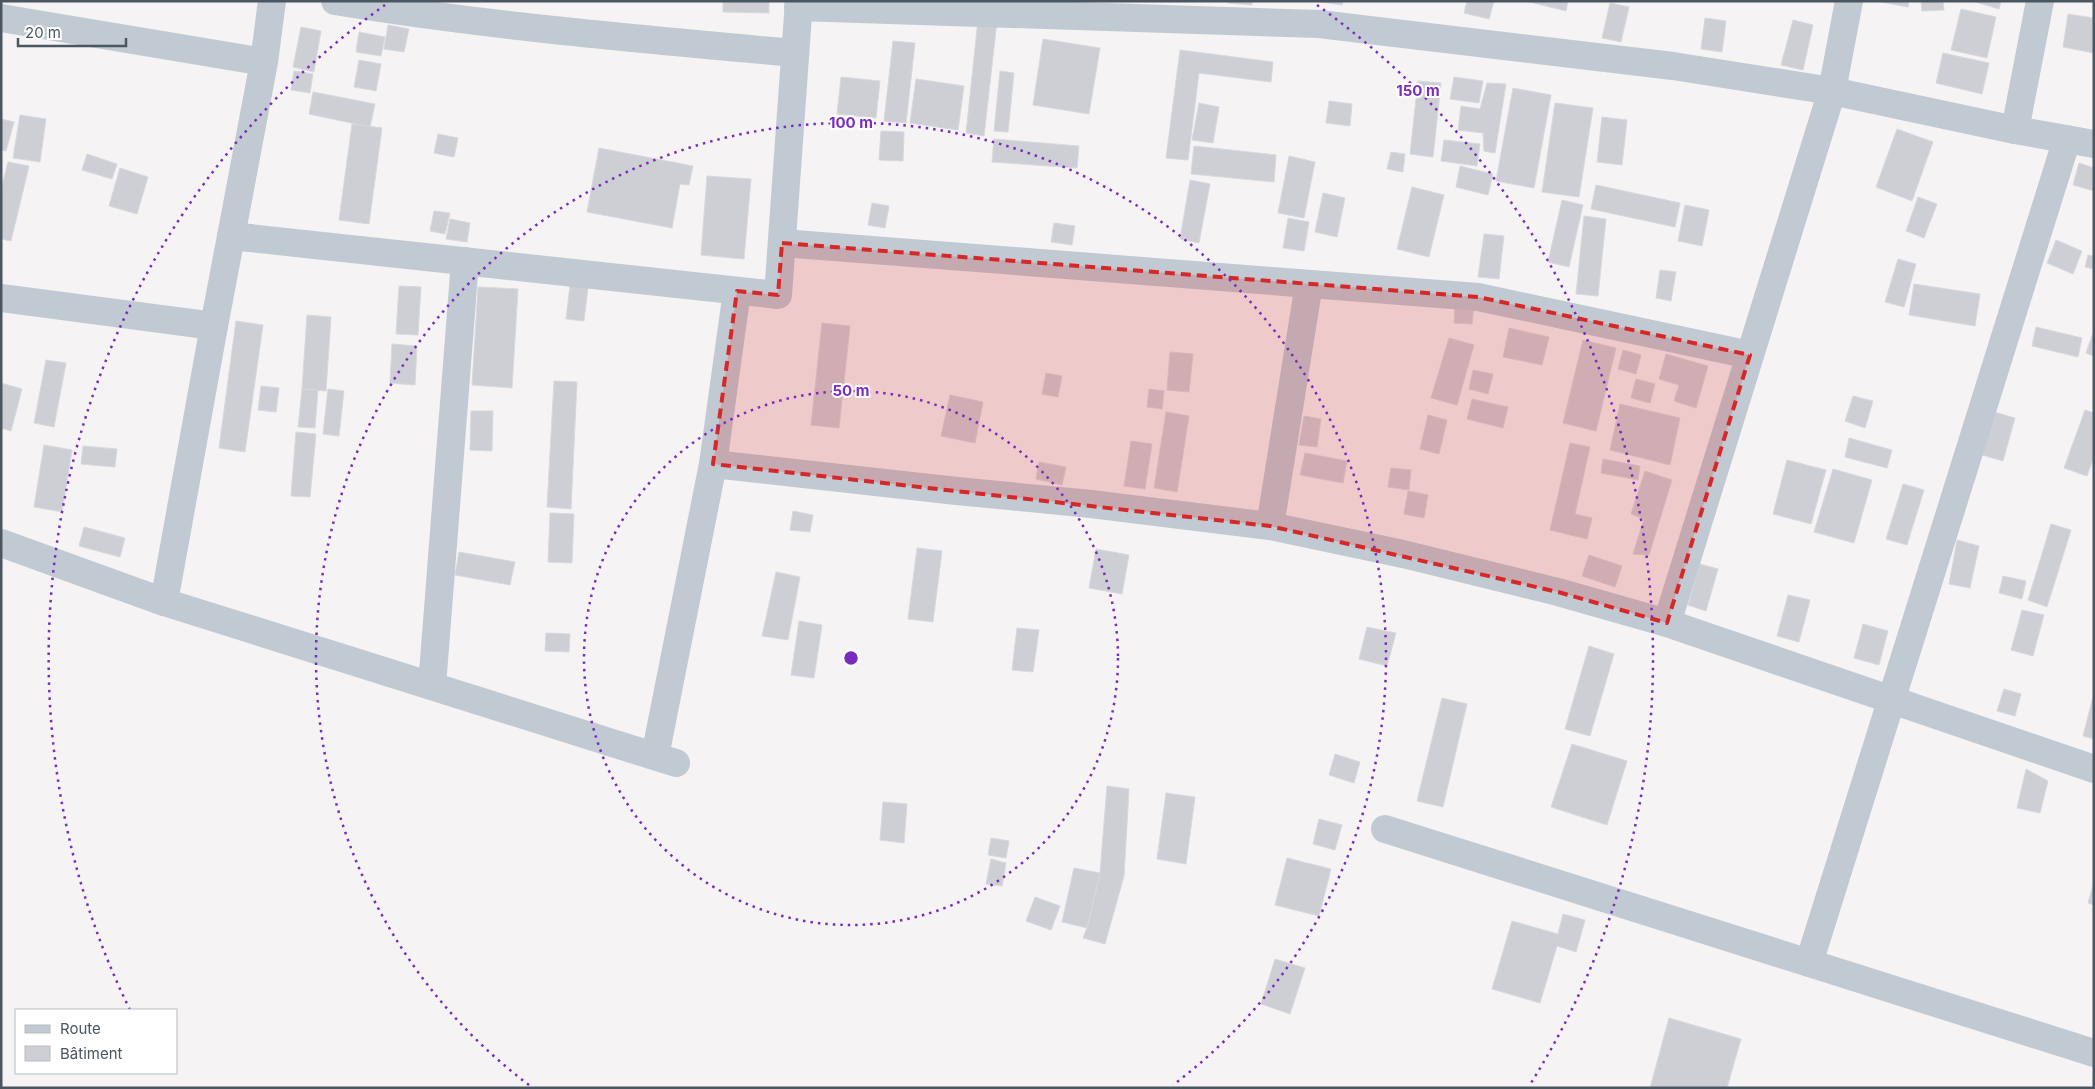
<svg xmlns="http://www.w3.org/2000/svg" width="2095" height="1089" viewBox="0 0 2095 1089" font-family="Inter,sans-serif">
<rect width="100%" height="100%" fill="#f5f3f3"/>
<!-- building -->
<g fill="#cdcfd5" stroke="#d7d9de">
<polygon points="723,1 769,1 769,13 723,12"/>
<polygon points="1228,1 1252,1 1252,5 1228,3"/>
<polygon points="1313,1 1343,1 1342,5"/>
<polygon points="1467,1 1494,1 1489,19 1464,13"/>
<polygon points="1526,1 1568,1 1566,11"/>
<polygon points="1876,1 1909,1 1908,7"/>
<polygon points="1921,1 1943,1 1944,10 1922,11"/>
<polygon points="1972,1 2001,1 1999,9"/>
<polygon points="1610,3 1629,7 1621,42 1602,38"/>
<polygon points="1961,9 1996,17 1987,58 1951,50"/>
<polygon points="2068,14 2094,18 2094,53 2063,47"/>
<polygon points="1705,18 1726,21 1722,52 1701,49"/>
<polygon points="978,20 997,21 984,136 966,133"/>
<polygon points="1793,20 1813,25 1803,70 1781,65"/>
<polygon points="388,25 409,29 404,52 384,49"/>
<polygon points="301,27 321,31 314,72 293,67"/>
<polygon points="359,32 385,37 381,56 356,52"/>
<polygon points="1043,39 1100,48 1089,114 1033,105"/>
<polygon points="893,41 915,43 906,123 884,121"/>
<polygon points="1180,50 1273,62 1271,82 1199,73 1188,160 1166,158"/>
<polygon points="1943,53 1989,63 1982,94 1936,83"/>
<polygon points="359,60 381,64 376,91 354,87"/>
<polygon points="294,71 313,74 310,93 291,90"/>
<polygon points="1000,71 1014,73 1008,132 994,131"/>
<polygon points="841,77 880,81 876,118 837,114"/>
<polygon points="1454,77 1483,81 1479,103 1450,99"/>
<polygon points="916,79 964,86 958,130 910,123"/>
<polygon points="1418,81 1441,83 1433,157 1410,154"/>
<polygon points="1487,83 1506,84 1495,153 1484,151 1483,133 1458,130 1461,106 1480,109"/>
<polygon points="1513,88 1551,95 1534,188 1496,181"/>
<polygon points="313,92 375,104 370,127 309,114"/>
<polygon points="1329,101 1352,104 1350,126 1326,123"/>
<polygon points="1199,103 1219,107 1213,143 1192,140"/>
<polygon points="1555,103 1593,108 1579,197 1542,192"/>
<polygon points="20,115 46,119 40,162 13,158"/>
<polygon points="1602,117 1627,120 1622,165 1597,162"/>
<polygon points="1,119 14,122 6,151 1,150"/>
<polygon points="352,124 382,128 369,224 339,220"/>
<polygon points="1897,129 1933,142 1912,201 1876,187"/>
<polygon points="881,131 904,132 903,161 879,160"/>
<polygon points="438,134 458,138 454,157 434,153"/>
<polygon points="994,139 1079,146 1077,168 992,162"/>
<polygon points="1444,140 1480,144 1477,166 1441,161"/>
<polygon points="1194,146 1276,155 1274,182 1191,174"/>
<polygon points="599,148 693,166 689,185 680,184 672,228 587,212"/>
<polygon points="1391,152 1405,154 1403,172 1387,169"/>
<polygon points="87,154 117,164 112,179 82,170"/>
<polygon points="1289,156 1315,162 1304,218 1278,213"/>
<polygon points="8,162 29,166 11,241 1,239 1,190"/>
<polygon points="2079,163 2094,168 2094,191 2073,185"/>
<polygon points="1460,166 1493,174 1488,195 1456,187"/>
<polygon points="120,168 148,177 137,214 109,206"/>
<polygon points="707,176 751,179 744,259 701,255"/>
<polygon points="1190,180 1210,184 1199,243 1180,239"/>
<polygon points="1596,185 1680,203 1675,227 1591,209"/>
<polygon points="1412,187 1444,195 1429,257 1397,249"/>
<polygon points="1323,193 1345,198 1337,237 1315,232"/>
<polygon points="1918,197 1937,204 1924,238 1906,231"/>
<polygon points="1562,200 1583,205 1569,267 1548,262"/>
<polygon points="872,203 889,206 885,228 868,225"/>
<polygon points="1685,205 1709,210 1702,246 1678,241"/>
<polygon points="434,211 450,213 445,234 430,231"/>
<polygon points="1584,216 1606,219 1598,296 1576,294"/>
<polygon points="1288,218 1309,222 1304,251 1283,248"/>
<polygon points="450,219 470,223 467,242 446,239"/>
<polygon points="1054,223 1075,226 1072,245 1051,242"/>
<polygon points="1484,234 1504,236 1499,279 1478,277"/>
<polygon points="2056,240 2082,251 2073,274 2047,263"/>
<polygon points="2088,255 2094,256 2094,269 2085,267"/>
<polygon points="1898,259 1916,264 1904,307 1885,302"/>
<polygon points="1660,270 1676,272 1671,301 1656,298"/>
<polygon points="571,277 589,279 584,321 566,319"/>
<polygon points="1914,284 1980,294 1975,326 1909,315"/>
<polygon points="399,286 421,287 418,335 396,334"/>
<polygon points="478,287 518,289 512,388 472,385"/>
<polygon points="1455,303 1474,305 1472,324 1454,323"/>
<polygon points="307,315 331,317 326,391 302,389"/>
<polygon points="236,321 263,325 245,452 219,448"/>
<polygon points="822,323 850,326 839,428 811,425"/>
<polygon points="2036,327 2082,338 2078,357 2032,346"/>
<polygon points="1509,328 1549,337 1542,365 1503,357"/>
<polygon points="2094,330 2094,356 2086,353"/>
<polygon points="1449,338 1474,345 1457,405 1431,398"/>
<polygon points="1583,340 1616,348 1596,431 1563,423"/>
<polygon points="392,344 417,346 415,385 390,383"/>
<polygon points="1623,350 1641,355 1636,374 1618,369"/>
<polygon points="1170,352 1193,354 1189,392 1167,390"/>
<polygon points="1666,354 1708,366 1696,408 1674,401 1679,385 1659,379"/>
<polygon points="46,360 66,363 54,427 34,423"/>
<polygon points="1473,370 1493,374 1488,394 1469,389"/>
<polygon points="1046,373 1062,376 1058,397 1042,394"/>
<polygon points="1636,379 1655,384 1650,403 1631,398"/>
<polygon points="554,381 577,382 571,509 547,507"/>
<polygon points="1,383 22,389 11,431 1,428"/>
<polygon points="261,386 279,388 276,412 258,410"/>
<polygon points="302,389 318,390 315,428 298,427"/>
<polygon points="328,389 344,391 339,436 323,434"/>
<polygon points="1149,389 1164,391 1162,409 1147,407"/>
<polygon points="950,395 983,402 975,443 941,436"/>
<polygon points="1853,396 1873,401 1865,428 1845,421"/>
<polygon points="1472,399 1508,407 1503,428 1467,419"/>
<polygon points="1620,404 1680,418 1670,465 1610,450"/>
<polygon points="2085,410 2094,413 2094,457 2087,476 2064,468"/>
<polygon points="471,411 493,411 492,451 470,450"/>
<polygon points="1166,412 1189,416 1177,492 1154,488"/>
<polygon points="1994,412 2015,418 2003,461 1982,455"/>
<polygon points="1428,415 1447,420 1439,454 1420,449"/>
<polygon points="1304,416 1321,419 1317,447 1299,445"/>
<polygon points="296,432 316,434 310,497 291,496"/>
<polygon points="1849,438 1892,450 1887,468 1845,457"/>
<polygon points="1131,441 1152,444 1145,489 1124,486"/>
<polygon points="1570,443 1590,447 1575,514 1592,518 1587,539 1550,530"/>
<polygon points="44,445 72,450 62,512 34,507"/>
<polygon points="83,446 117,449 115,467 81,464"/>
<polygon points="1305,453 1347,461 1343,483 1300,475"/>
<polygon points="1603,459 1640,466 1638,480 1601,473"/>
<polygon points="1787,460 1826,470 1811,524 1773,514"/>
<polygon points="1039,462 1066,467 1062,485 1036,479"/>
<polygon points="1391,468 1411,470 1409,490 1388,487"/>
<polygon points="1833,469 1872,480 1854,543 1814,532"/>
<polygon points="1645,471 1672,480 1649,555 1633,554 1644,519 1631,514"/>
<polygon points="1903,484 1924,490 1907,545 1886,539"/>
<polygon points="1408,491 1428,495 1424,518 1404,514"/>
<polygon points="793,511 813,515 810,532 790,530"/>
<polygon points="550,513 574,514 572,563 548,562"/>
<polygon points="2051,524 2071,530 2047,607 2028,600"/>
<polygon points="84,527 125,538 120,557 79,546"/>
<polygon points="1957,540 1979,546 1970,588 1949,584"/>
<polygon points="917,548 942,551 933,622 908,619"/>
<polygon points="1096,549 1129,555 1122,594 1089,588"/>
<polygon points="459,552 515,562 510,585 455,575"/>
<polygon points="1589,555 1622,566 1615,587 1582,576"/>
<polygon points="1700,564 1718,569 1706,611 1688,605"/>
<polygon points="776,572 800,577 788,640 762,636"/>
<polygon points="2003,576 2026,581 2022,599 1999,593"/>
<polygon points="1788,595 1810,600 1799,642 1777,636"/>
<polygon points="2022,610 2044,615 2033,656 2011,650"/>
<polygon points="799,621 822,625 814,678 791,675"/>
<polygon points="1863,624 1888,631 1879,665 1854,658"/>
<polygon points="1367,627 1396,633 1387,666 1359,659"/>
<polygon points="1017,628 1039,630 1033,672 1012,670"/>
<polygon points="546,633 570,634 569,652 545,651"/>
<polygon points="1589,646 1614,654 1590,736 1565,729"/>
<polygon points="2004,689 2021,694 2015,716 1997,711"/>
<polygon points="2093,697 2094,697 2094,739 2083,736"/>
<polygon points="1442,698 1467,704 1443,807 1417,801"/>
<polygon points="1572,744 1627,761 1607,825 1551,807"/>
<polygon points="1335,754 1360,762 1354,783 1329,775"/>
<polygon points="2026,769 2048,781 2040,813 2017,808"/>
<polygon points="1107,786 1129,789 1124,876 1105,944 1083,938 1087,928 1100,873"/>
<polygon points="1166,793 1195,797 1186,864 1157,859"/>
<polygon points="883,802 907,804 904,843 880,840"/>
<polygon points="1319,819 1342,825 1335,850 1313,844"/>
<polygon points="991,838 1009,841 1006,858 988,855"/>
<polygon points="1287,858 1331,869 1319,916 1275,905"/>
<polygon points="991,859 1006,863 1002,886 986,884"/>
<polygon points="1074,868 1100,873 1087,928 1062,922"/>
<polygon points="2093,885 2094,885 2094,905 2088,903"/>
<polygon points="1035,897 1060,906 1051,930 1026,921"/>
<polygon points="1563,914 1585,920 1576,952 1557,946 1540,1003 1492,989 1512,921 1558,934"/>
<polygon points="1275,959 1305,968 1290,1014 1261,1004"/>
<polygon points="1669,1018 1741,1039 1727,1088 1650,1088"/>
</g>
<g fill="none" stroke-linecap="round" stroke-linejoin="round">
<!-- street -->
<g stroke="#c1cad2" stroke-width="28">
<path d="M335 1C487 26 641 39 795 53"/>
<polyline points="1849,1 1832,91 1667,623 2094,769"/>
<polyline points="798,7 1319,24 1673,66 1832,91 2015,130 2094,144"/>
<polyline points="1,18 264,62"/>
<polyline points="2015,130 2040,1"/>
<polyline points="231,236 778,295 799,1"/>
<polyline points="782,243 1478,297 1750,355"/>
<polyline points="1,298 214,326"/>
<polyline points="713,464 957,491 1091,504 1270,526 1403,554 1558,592 1667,623"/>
<polyline points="1270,526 1309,284"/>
<polyline points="1,543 164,602 676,763"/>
<polyline points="164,602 214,326 264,62 272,1"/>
<polyline points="432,686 465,261"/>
<polyline points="655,756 713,464 737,291"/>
<polyline points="1385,829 2094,1053"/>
<polyline points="1809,963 2067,139"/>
</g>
</g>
<!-- marked area -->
<path fill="#d62828" fill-opacity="0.2" stroke="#d62828" stroke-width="4" stroke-dasharray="10 6" stroke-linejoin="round" d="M782 243 1478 297 1750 355 1667 623 1558 592 1270 526 713 464 737 291 778 295Z"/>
<!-- distance rings -->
<g fill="none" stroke="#7b2cbf" stroke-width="2.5" stroke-dasharray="2.5 5">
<circle cx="851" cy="658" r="267"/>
<path d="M529 1085A535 535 0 1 1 1173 1085"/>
<path d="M130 1010A802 802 0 0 1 385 5M1317 5A802 802 0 0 1 1531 1083"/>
</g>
<circle cx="851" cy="658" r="8" fill="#7b2cbf" stroke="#fff" stroke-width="2.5"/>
<g font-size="15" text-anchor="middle" font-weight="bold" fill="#7b2cbf" stroke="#fff" stroke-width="4" stroke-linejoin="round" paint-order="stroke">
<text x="1418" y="96">150 m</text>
<text x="851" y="128">100 m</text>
<text x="851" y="396">50 m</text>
</g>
<!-- border -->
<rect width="2095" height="1089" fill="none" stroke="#4a5661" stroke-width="5"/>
<!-- legend -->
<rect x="15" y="1009" width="162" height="65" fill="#ffffff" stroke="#b7bbc0"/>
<rect x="25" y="1025" width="25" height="8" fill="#c1cad2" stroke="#b7bbc0"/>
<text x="60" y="1034" font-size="15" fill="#4a5661">Route</text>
<rect x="25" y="1046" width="25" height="15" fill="#cdcfd5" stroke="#b7bbc0"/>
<text x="60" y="1059" font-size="15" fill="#4a5661">Bâtiment</text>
<!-- scale -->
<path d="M18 38v8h108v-8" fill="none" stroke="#4a5661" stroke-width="2.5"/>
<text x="25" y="38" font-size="15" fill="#4a5661" stroke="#ffffff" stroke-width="4" paint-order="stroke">20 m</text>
</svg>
